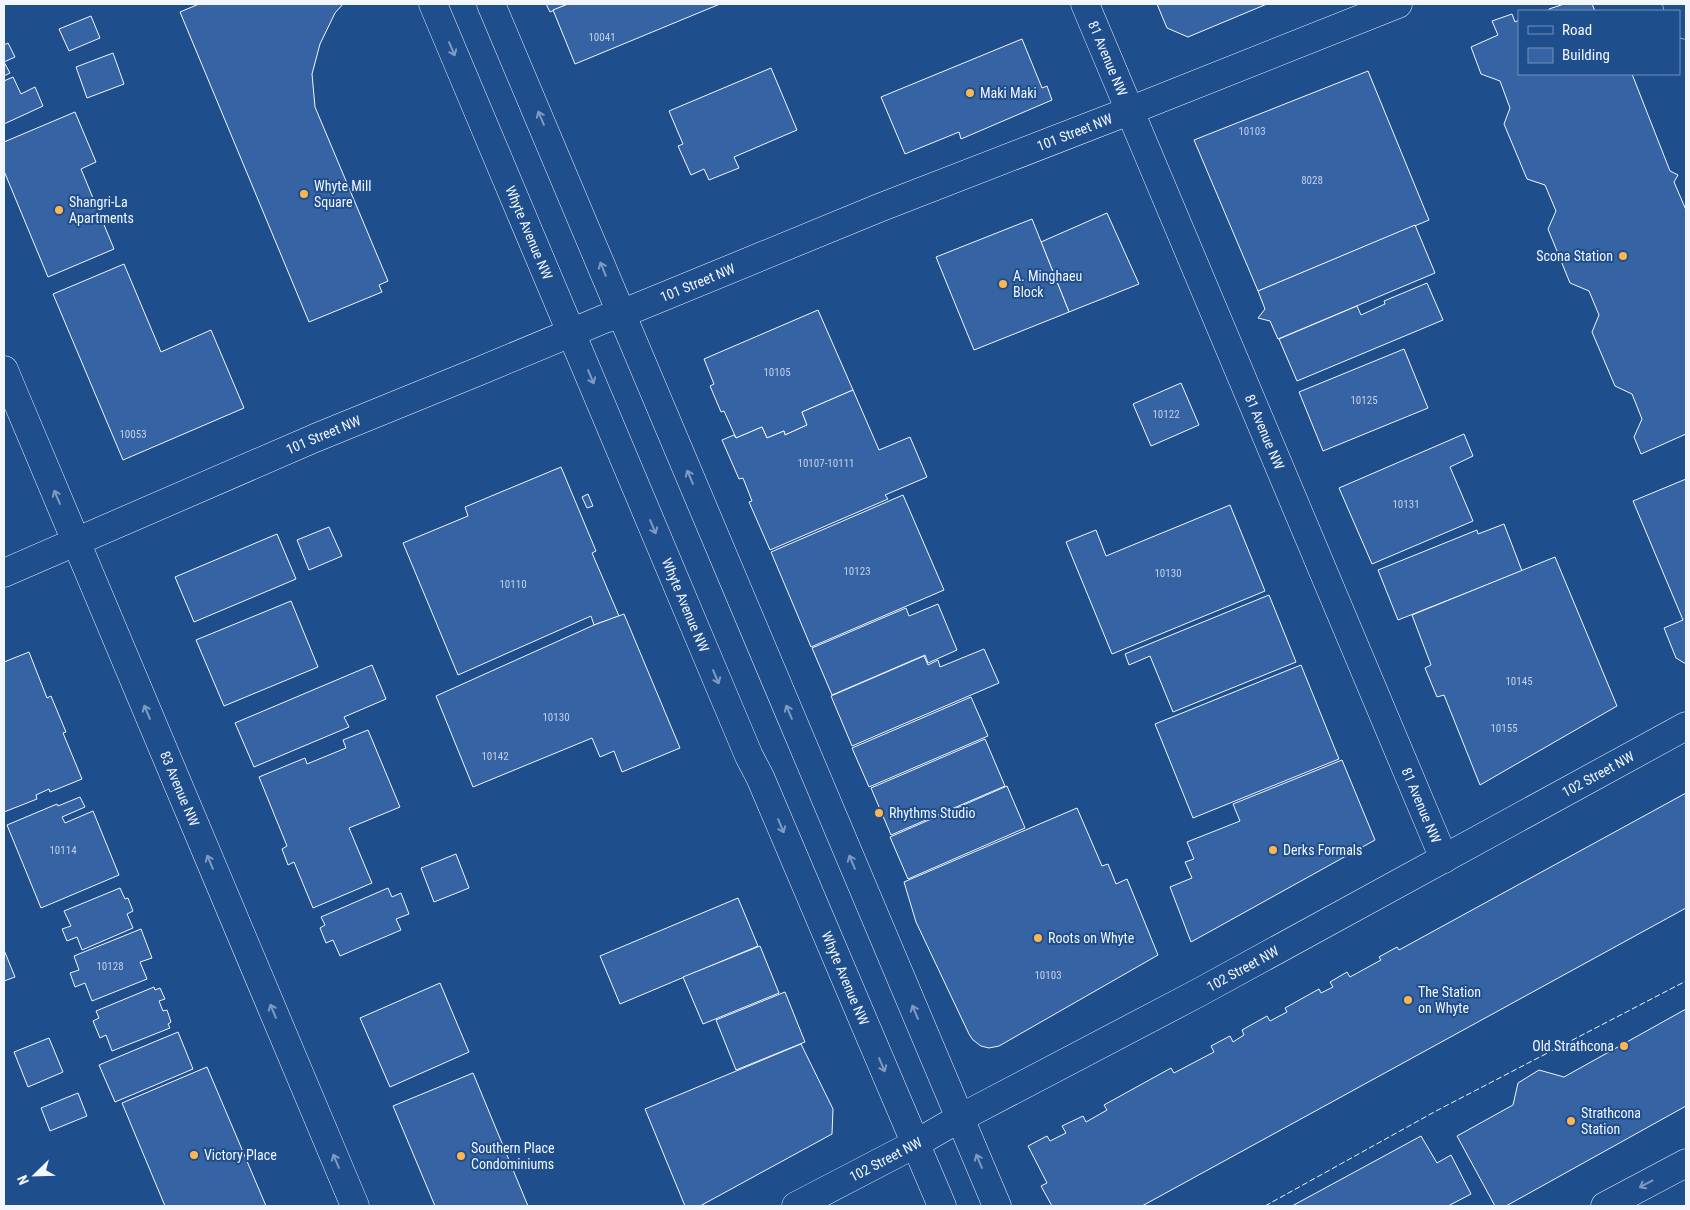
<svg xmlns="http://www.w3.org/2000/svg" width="1690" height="1210" viewBox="0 0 1690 1210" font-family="'Roboto Condensed',sans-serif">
<rect width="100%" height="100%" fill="#1f4e8c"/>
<!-- building -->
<g fill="#3563a3" stroke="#f2f6ff">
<polygon points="199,4 343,4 335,13 320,44 312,74 315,107 388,281 379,285 382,292 309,322 180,12"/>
<polygon points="546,4 568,4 550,12"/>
<polygon points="568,4 720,4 575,64 553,10"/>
<polygon points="1157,4 1267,4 1188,37 1167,28"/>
<polygon points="1564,4 1592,4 1595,11 1549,11 1549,9"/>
<polygon points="1512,14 1515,22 1519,20 1519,74 1632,74 1670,171 1678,175 1674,182 1686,210 1686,434 1641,454 1634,437 1642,419 1632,394 1615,386 1592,332 1599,315 1589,291 1570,283 1548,229 1556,211 1545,185 1527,179 1504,124 1510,108 1500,81 1481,74 1471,47 1498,35 1492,21"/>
<polygon points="91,16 100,38 69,51 59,29"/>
<polygon points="1022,39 1042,88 1047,86 1052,100 961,139 959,132 905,154 881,97"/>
<polygon points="8,43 15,57 4,62 10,73 4,76 4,45"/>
<polygon points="113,53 124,84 87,98 76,67"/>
<polygon points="771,68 797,130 734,157 739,168 709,180 704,169 691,175 678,146 683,144 669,111"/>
<polygon points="1368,71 1429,220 1258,291 1194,140"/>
<polygon points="13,77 21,94 35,87 43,106 4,124 4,81"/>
<polygon points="75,112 96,162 81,169 114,249 48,277 4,171 4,142"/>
<polygon points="1107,213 1139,284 1069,312 1041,242"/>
<polygon points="1032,219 1069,312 974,350 936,257"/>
<polygon points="1415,225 1435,273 1278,339 1270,321 1258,318 1265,309 1258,291"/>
<polygon points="124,264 161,352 211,330 244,408 123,460 53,294"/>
<polygon points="1427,283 1443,320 1297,381 1279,339 1357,306 1361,315 1385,304 1384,301"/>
<polygon points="818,310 853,390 802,412 807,425 785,435 784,431 767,438 762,427 736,438 724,411 721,412 710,386 714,384 704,359"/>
<polygon points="1404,349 1428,408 1323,451 1299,392"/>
<polygon points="1181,383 1199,425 1151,446 1133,404"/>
<polygon points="853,390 879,450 910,437 927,477 885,495 888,499 770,550 749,502 752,501 743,478 739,479 722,440 734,435 736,438 762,427 767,438 784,431 785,435 807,425 802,412"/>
<polygon points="1464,434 1473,456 1450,467 1473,521 1372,564 1339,488"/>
<polygon points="561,467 596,551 592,553 619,616 594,625 591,616 458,675 403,543 468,516 465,507"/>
<polygon points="1686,479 1686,664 1676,658 1664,628 1683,620 1633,501"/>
<polygon points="588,494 593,506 587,508 582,497"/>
<polygon points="903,495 944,590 811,647 771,552"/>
<polygon points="1230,505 1265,591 1112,654 1066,542 1096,530 1106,556"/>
<polygon points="1504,524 1522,571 1398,620 1378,570 1477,530 1478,534"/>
<polygon points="329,527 342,556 309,570 297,540"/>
<polygon points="277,534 296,579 194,622 175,577"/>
<polygon points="1555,557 1617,706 1480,785 1444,695 1437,697 1425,668 1431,665 1412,615"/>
<polygon points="1269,595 1296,662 1173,712 1150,656 1129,665 1125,654"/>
<polygon points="291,601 318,667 224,706 196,640"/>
<polygon points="938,604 957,650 928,663 925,655 832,695 812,648 906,608 909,616"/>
<polygon points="624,614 680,748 622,772 614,751 600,757 592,738 473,787 436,696 594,625"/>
<polygon points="984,649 999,683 852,746 831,696 924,656 928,665 938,660 940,667"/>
<polygon points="29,652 47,698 51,696 66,732 63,733 82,779 50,792 49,789 36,795 37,799 4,812 4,662"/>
<polygon points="372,665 386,699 344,717 349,727 254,767 235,723"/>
<polygon points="1301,665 1339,759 1193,818 1155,724"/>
<polygon points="971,697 988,736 869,787 852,748"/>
<polygon points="368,730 400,807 349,828 372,883 313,908 294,862 288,865 282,849 287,846 259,777 305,758 307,764 346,748 343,740"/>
<polygon points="985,739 1005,786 891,835 871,788"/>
<polygon points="1342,760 1375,840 1191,942 1170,887 1192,878 1185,862 1194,859 1187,842 1240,821 1233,804"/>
<polygon points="1007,786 1025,828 908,879 890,837"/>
<polygon points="1686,793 1686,908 1142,1206 1052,1206 1041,1186 1047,1183 1028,1146 1047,1136 1050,1141 1066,1133 1062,1126 1083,1116 1086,1122 1107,1110 1104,1105 1171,1068 1174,1073 1214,1052 1211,1046 1230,1036 1233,1042 1244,1035 1242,1030 1267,1016 1270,1021 1287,1012 1285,1008 1319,989 1321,993 1333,987 1330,982 1347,972 1350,977 1381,960 1379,957 1397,947 1399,950"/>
<polygon points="80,797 85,807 62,817 65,823 93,811 119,875 41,908 7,825 57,804 58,806"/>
<polygon points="1077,808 1102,866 1108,864 1116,884 1127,879 1158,955 999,1046 989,1048 981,1046 973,1040 969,1034 916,922 904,882"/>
<polygon points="456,854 469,888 434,902 421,868"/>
<polygon points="120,888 125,899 128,898 133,911 127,914 133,928 82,950 77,937 67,941 62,929 71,926 64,911"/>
<polygon points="388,888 392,897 401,893 409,914 396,919 401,930 340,956 333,940 326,943 320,928 325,925 321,917"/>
<polygon points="738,898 758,946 620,1004 600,956"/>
<polygon points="141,929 152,958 140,962 147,979 92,1001 85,983 75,987 70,973 79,970 74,956"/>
<polygon points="760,946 779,993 703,1024 683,977"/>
<polygon points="4,950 15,977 4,981"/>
<polygon points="440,983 469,1052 390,1087 360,1018"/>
<polygon points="154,987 155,990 160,988 165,999 159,1001 163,1011 167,1010 171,1022 168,1024 170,1028 112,1051 106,1035 100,1038 93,1021 99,1018 96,1011"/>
<polygon points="785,992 805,1042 736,1070 716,1020"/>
<polygon points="1686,1009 1686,1106 1506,1206 1495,1206 1457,1136 1513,1105 1518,1083 1539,1070 1564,1077"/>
<polygon points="178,1032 193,1069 115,1102 99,1065"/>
<polygon points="49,1038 63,1072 28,1087 14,1052"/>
<polygon points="801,1044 833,1109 832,1134 700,1206 685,1206 645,1109"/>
<polygon points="207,1067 266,1206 165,1206 122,1103"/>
<polygon points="473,1073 528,1206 435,1206 393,1106"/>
<polygon points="78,1093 87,1116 50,1131 41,1108"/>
<polygon points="1421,1136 1437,1163 1451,1155 1471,1194 1448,1206 1292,1206"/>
</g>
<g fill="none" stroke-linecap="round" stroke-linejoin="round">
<defs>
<g id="minor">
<path id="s1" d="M1085 4 1444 859"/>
<polyline points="1677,4 1686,25"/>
<path id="s2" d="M4 370 355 1206"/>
<path id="s3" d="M4 573 315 438 477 372 604 319 621 314 879 208 1129 111 1398 4"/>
<path id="s4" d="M796 1206 915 1144 960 1118 1198 993 1686 726"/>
</g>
<g id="major">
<path id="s5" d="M433 4 749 756 760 777 942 1206"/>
<polyline points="491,4 997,1206"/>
<polyline points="1605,1206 1686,1163"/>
</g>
</defs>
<!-- minor casing -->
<use href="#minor" stroke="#f2f6ff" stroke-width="29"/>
<!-- major casing -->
<use href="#major" stroke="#f2f6ff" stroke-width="29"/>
<!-- minor -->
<use href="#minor" stroke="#1f4e8c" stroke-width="28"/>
<!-- major -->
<use href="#major" stroke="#1f4e8c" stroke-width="28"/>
<!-- fence -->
<polyline stroke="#f2f6ff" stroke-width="1" stroke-dasharray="6 2.5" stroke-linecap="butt" points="1265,1206 1436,1111 1686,981"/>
</g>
<!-- one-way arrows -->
<defs><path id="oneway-shaft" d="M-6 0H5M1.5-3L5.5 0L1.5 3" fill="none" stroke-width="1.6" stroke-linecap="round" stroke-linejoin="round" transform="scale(1.25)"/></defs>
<g stroke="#7e9ac0">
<use href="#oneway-shaft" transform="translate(452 49) rotate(67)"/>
<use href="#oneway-shaft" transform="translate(541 118) rotate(-113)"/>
<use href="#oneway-shaft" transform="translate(603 269) rotate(-112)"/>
<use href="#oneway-shaft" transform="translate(591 377) rotate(67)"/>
<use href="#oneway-shaft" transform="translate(690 477) rotate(-113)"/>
<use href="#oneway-shaft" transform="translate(57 497) rotate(-113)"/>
<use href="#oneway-shaft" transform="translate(653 527) rotate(67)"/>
<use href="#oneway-shaft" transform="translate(716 677) rotate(67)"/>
<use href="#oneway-shaft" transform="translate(147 712) rotate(-113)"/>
<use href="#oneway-shaft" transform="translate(789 712) rotate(-113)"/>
<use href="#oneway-shaft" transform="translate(781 826) rotate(67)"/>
<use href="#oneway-shaft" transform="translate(210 862) rotate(-113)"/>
<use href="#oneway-shaft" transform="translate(852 862) rotate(-113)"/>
<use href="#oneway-shaft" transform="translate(273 1011) rotate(-113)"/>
<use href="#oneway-shaft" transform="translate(915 1012) rotate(-113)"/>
<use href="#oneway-shaft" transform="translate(882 1065) rotate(67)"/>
<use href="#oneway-shaft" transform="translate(336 1161) rotate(-113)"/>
<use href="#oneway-shaft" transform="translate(979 1161) rotate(-113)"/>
<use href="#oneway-shaft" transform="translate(1646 1184) rotate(152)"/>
</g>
<!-- markers -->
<g fill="#ffb74d" stroke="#1f4e8c" stroke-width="2">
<circle cx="970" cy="93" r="5"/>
<circle cx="304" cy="194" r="5"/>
<circle cx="59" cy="210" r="5"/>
<circle cx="1623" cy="256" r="5"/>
<circle cx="1003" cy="284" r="5"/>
<circle cx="879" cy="813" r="5"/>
<circle cx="1273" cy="850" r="5"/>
<circle cx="1038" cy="938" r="5"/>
<circle cx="1408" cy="1000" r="5"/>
<circle cx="1624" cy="1046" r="5"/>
<circle cx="1571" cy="1121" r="5"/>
<circle cx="194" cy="1155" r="5"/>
<circle cx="461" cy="1156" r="5"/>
</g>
<g text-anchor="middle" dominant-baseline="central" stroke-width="4" stroke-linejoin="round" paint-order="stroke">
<!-- number labels -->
<g font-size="11" fill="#c3d1e8">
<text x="602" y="37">10041</text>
<text x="1252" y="131">10103</text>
<text x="1312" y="180">8028</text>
<text x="777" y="372">10105</text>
<text x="1364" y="400">10125</text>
<text x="1166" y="414">10122</text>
<text x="133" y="434">10053</text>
<text x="826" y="463">10107-10111</text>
<text x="1406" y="504">10131</text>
<text x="857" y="571">10123</text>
<text x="1168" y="573">10130</text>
<text x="513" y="584">10110</text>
<text x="1519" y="681">10145</text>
<text x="556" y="717">10130</text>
<text x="1504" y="728">10155</text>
<text x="495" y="756">10142</text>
<text x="63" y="850">10114</text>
<text x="110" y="966">10128</text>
<text x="1048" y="975">10103</text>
</g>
<!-- street labels -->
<g font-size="14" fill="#f2f6ff" stroke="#1f4e8c">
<text stroke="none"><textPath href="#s1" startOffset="59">81 Avenue NW</textPath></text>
<text stroke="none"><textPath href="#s3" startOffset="1158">101 Street NW</textPath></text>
<text stroke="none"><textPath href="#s5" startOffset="248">Whyte Avenue NW</textPath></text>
<text stroke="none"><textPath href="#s3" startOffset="752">101 Street NW</textPath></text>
<text stroke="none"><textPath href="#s1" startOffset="464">81 Avenue NW</textPath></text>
<text stroke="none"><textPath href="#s3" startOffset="348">101 Street NW</textPath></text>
<text stroke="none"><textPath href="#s5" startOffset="652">Whyte Avenue NW</textPath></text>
<text stroke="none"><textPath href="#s4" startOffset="911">102 Street NW</textPath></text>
<text stroke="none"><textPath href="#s2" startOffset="454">83 Avenue NW</textPath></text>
<text stroke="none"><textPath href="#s1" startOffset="869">81 Avenue NW</textPath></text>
<text stroke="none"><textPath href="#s4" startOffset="506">102 Street NW</textPath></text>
<text stroke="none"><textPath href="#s5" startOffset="1058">Whyte Avenue NW</textPath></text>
<text stroke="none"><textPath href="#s4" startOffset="101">102 Street NW</textPath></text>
</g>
<!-- poi labels -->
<g font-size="14" fill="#f2f6ff" stroke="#1f4e8c" text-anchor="start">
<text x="980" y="93">Maki Maki</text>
<text x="314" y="186">Whyte Mill<tspan x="314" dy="16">Square</tspan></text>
<text x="69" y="202">Shangri-La<tspan x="69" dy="16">Apartments</tspan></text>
<text x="1613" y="256" text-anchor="end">Scona Station</text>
<text x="1013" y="276">A. Minghaeu<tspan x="1013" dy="16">Block</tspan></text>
<text x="889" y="813">Rhythms Studio</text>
<text x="1283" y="850">Derks Formals</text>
<text x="1048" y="938">Roots on Whyte</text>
<text x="1418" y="992">The Station<tspan x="1418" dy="16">on Whyte</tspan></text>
<text x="1614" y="1046" text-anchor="end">Old Strathcona</text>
<text x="1581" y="1113">Strathcona<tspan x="1581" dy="16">Station</tspan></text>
<text x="471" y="1148">Southern Place<tspan x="471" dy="16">Condominiums</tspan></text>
<text x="204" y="1155">Victory Place</text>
</g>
</g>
<!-- border -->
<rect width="1690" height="1210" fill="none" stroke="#f2f6ff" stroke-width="10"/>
<!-- legend -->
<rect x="1518" y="10" width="162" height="65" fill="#1f4e8c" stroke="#7391ba"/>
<rect x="1528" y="26" width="25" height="8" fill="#1f4e8c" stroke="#7391ba"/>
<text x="1562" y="35" font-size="15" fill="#f2f6ff">Road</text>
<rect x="1528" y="48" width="25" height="15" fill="#3563a3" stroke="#7391ba"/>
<text x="1562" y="60" font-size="15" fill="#f2f6ff">Building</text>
<!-- north arrow -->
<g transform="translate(35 1175) rotate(247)" stroke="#1f4e8c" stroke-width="4" paint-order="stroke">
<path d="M0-4L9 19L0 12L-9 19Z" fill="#f2f6ff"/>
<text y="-8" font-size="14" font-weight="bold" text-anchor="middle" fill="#f2f6ff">N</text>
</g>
</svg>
